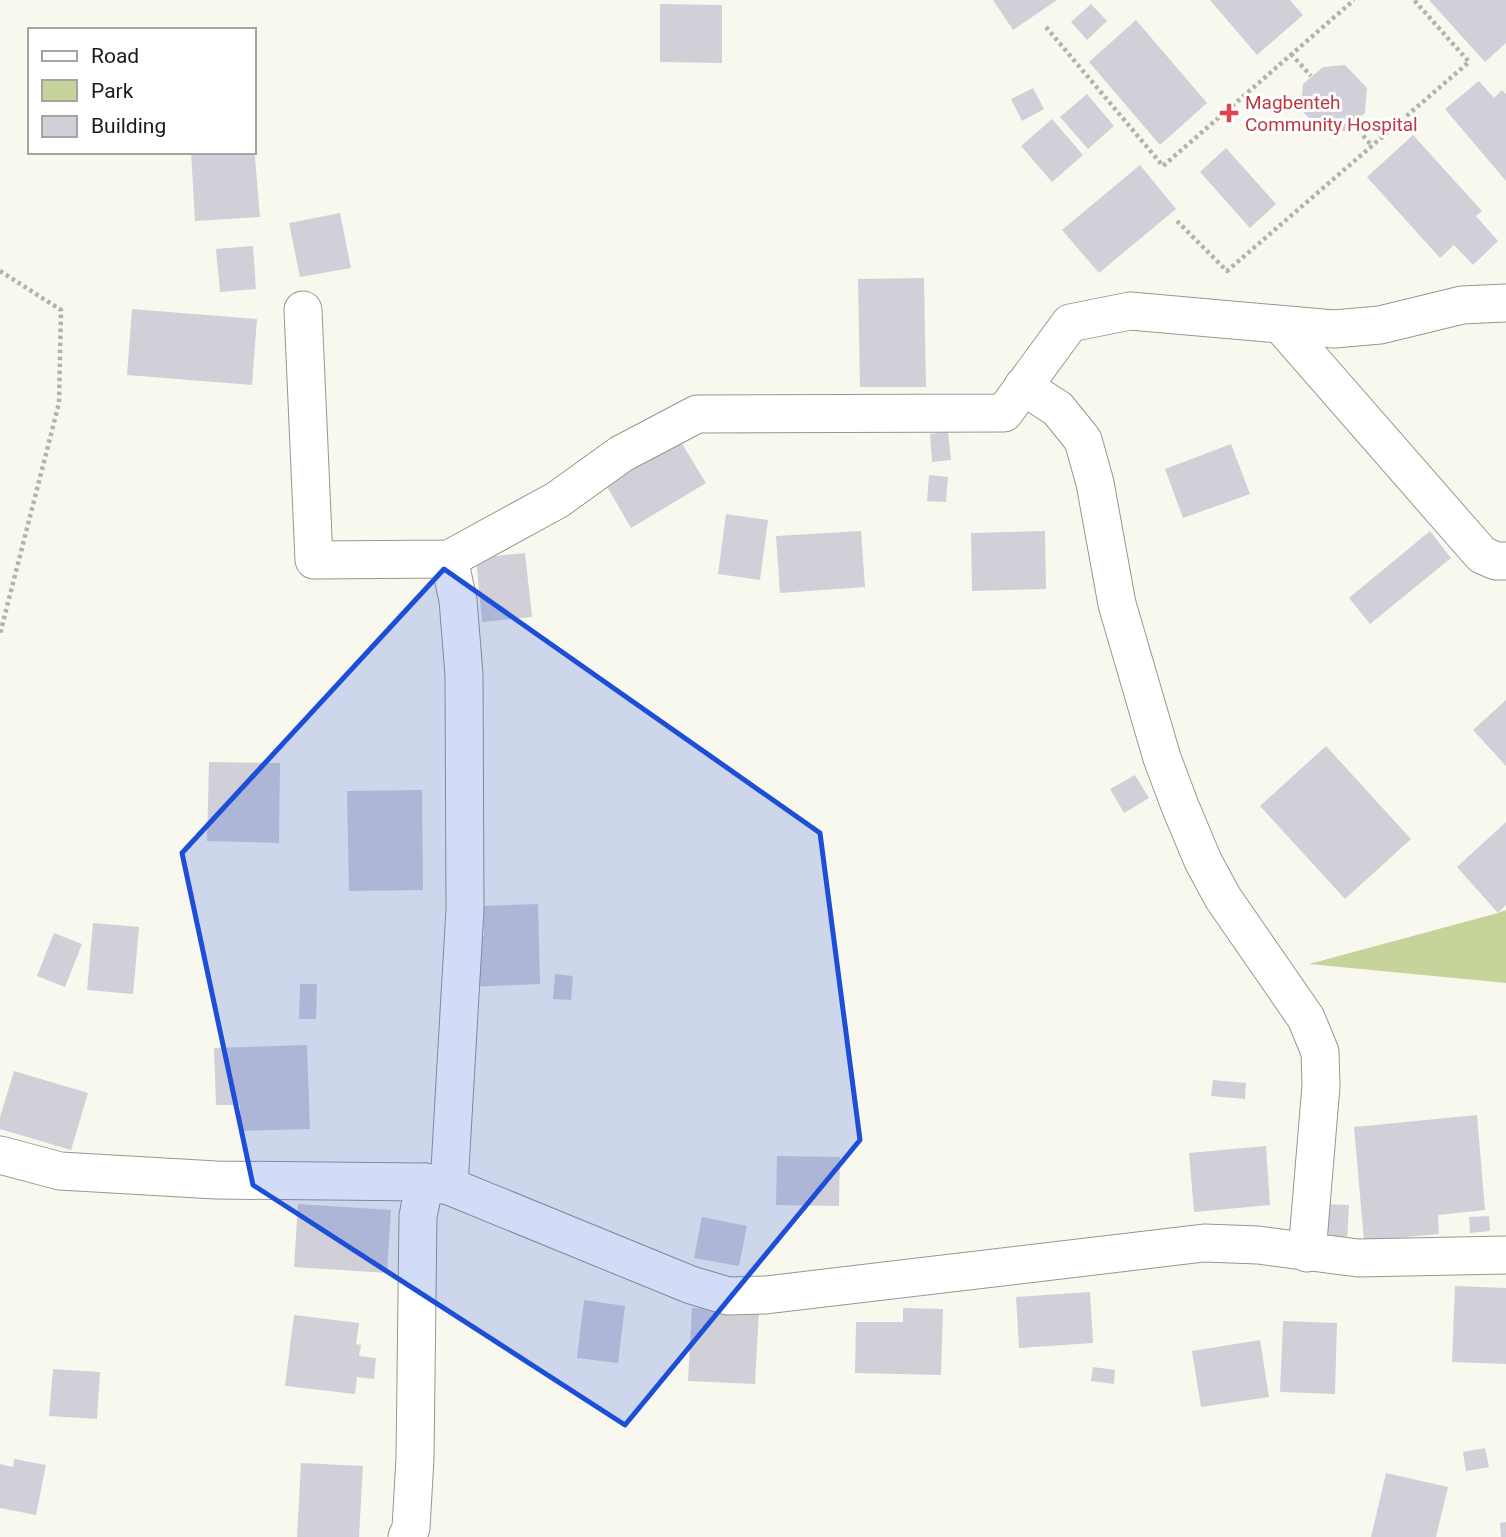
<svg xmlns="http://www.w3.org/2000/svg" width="1506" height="1537" viewBox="0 0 1506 1537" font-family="Roboto,sans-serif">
<rect width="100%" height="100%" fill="#f9f8ef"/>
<!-- green -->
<polygon fill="#c6d49c" points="1506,910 1506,983 1309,964 1498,913"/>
<!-- building -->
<g fill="#d1d0d8">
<polygon points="993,0 1057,0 1013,30"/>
<polygon points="1210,0 1290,0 1303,15 1257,55"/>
<polygon points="1429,0 1506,0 1506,43 1485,62"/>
<polygon points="660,4 722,5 722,63 660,62"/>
<polygon points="1091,4 1107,21 1087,40 1071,22"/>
<polygon points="1136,20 1207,103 1160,145 1089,62"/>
<polygon points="1345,65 1367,88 1365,113 1346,131 1321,130 1301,110 1303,84 1323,67"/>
<polygon points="1479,81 1494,98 1502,90 1506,94 1506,181 1445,109"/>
<polygon points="1033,88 1044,109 1022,121 1011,99"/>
<polygon points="1087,94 1114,126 1088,149 1060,117"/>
<polygon points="1052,119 1083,155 1052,182 1021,146"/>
<polygon points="1413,135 1482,211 1476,216 1498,241 1473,265 1454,245 1440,258 1367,177"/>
<polygon points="254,146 260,217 195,221 191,152 254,152"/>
<polygon points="1226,148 1276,204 1250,228 1200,172"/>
<polygon points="1140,165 1176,209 1099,273 1062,230"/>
<polygon points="340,213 351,268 300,277 289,223"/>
<polygon points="253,246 256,289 220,292 216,249"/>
<polygon points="924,278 926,387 860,387 858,279"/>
<polygon points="132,309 257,319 252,385 127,375"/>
<polygon points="948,432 951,460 932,462 930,434"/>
<polygon points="676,434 706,483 631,528 602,478"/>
<polygon points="1231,444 1250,494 1183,518 1165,469"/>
<polygon points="929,475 948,477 946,502 927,501"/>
<polygon points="726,514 768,520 760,580 718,574"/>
<polygon points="861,531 865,587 780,593 776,536"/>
<polygon points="1045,531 1046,589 972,591 971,533"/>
<polygon points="1430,531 1451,558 1370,624 1349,598"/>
<polygon points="525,553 532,617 482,622 476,558"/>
<polygon points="1506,700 1506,766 1473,730"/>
<polygon points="1326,746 1411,839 1345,899 1260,806"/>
<polygon points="209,762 280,763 279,843 207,841"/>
<polygon points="1135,775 1149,798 1124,813 1110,789"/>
<polygon points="422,790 423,890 349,891 347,791"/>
<polygon points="1506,822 1506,905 1498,913 1457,867"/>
<polygon points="538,904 540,984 468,987 466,937 484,936 483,906"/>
<polygon points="93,923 139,927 133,994 87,990"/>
<polygon points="54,933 82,944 65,987 37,976"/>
<polygon points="555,974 573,976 571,1000 553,999"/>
<polygon points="300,984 317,984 316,1019 299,1019"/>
<polygon points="307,1045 310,1129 241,1131 240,1105 216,1105 214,1048"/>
<polygon points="14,1071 88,1093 71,1150 0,1129 0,1117"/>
<polygon points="1213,1080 1246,1083 1245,1099 1211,1096"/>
<polygon points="1477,1115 1485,1210 1438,1215 1439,1234 1364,1241 1354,1127"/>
<polygon points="1266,1146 1270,1205 1194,1212 1189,1153"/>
<polygon points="777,1156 840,1157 839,1206 776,1205"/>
<polygon points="298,1204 391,1210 387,1273 294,1267"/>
<polygon points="1324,1204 1349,1205 1347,1242 1322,1240"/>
<polygon points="1489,1216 1490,1231 1470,1233 1469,1217"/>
<polygon points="702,1217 747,1226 739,1266 694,1258"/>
<polygon points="1455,1286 1506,1288 1506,1364 1452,1362"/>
<polygon points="1090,1292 1093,1343 1019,1348 1016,1297"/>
<polygon points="584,1300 625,1306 618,1363 577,1358"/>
<polygon points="692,1308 759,1311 755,1384 688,1381"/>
<polygon points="903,1308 943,1309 941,1375 855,1373 856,1322 903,1322"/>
<polygon points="294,1315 359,1323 356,1344 361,1345 359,1356 376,1358 374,1379 357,1377 355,1394 285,1386"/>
<polygon points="1283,1321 1337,1323 1335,1394 1280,1392"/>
<polygon points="1260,1340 1269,1397 1201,1407 1192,1351"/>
<polygon points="1093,1367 1115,1370 1114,1384 1091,1381"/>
<polygon points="53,1369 100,1372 97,1419 49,1416"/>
<polygon points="1485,1448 1489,1467 1466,1471 1463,1452"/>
<polygon points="14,1459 46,1465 36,1515 0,1508 0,1464 13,1467"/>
<polygon points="301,1463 363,1466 359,1537 297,1537"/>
<polygon points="1386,1473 1448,1487 1436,1537 1371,1537"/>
<polygon points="1506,1522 1506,1537 1501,1537 1500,1523"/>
</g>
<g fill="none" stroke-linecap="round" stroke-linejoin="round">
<defs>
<g id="minor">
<polyline points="303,310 314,560 449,559 557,500 621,454 697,414 1004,413 1070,323 1130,311 1334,329 1380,325 1462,305 1506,303"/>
<polyline points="1281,325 1482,555 1496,561 1506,561"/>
<polyline points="1023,386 1058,409 1083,440 1095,483 1117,604 1162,758 1180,806 1203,861 1223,898 1306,1018 1320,1052 1321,1086 1307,1253"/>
<polyline points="449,559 458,600 464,675 465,909 449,1186 691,1285 728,1296 766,1295 1204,1243 1258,1245 1358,1258 1506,1255"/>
<polyline points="0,1155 60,1171 216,1180 425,1182 449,1186"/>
<polyline points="407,1537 411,1528 415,1458 418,1216 425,1182"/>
</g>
</defs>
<!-- minor casing -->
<use href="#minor" stroke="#98978f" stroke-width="39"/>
<!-- path -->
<g stroke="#b3b2ab" stroke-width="4.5" stroke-dasharray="3.5 3.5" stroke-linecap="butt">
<polyline points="1046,27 1163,166 1354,0"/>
<polyline points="1291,54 1311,76"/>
<polyline points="1354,125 1372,146"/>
<polyline points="1177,221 1227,271 1469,62 1414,0"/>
<polyline points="0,271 61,310 59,403 0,634"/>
</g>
<!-- minor -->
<use href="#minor" stroke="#fff" stroke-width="37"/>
</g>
<!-- marked area -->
<path fill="#1d4ed8" fill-opacity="0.2" stroke="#1d4ed8" stroke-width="5" stroke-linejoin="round" d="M444 569 820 833 860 1140 625 1425 253 1185 182 853Z"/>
<!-- markers -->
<path fill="#e0444e" stroke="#fff" stroke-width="2.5" d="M1225.5 102.5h7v7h7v7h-7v7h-7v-7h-7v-7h7z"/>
<g text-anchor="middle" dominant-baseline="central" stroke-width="6" stroke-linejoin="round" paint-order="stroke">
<!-- health labels -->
<g font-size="19" fill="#be3a42" stroke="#fff" text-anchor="start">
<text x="1245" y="102">Magbenteh<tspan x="1245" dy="22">Community Hospital</tspan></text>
</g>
</g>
<!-- legend -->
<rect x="28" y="28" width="228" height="126" fill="#ffffff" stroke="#a4a4a3" stroke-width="2"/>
<rect x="42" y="51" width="35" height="10" fill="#ffffff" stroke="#a4a4a3" stroke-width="2"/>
<text x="91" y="63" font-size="21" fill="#1c1b18">Road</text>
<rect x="42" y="80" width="35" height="21" fill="#c6d49c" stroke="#a4a4a3" stroke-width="2"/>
<text x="91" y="98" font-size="21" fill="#1c1b18">Park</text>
<rect x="42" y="116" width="35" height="21" fill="#d1d0d8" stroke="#a4a4a3" stroke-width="2"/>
<text x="91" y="133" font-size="21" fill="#1c1b18">Building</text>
</svg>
